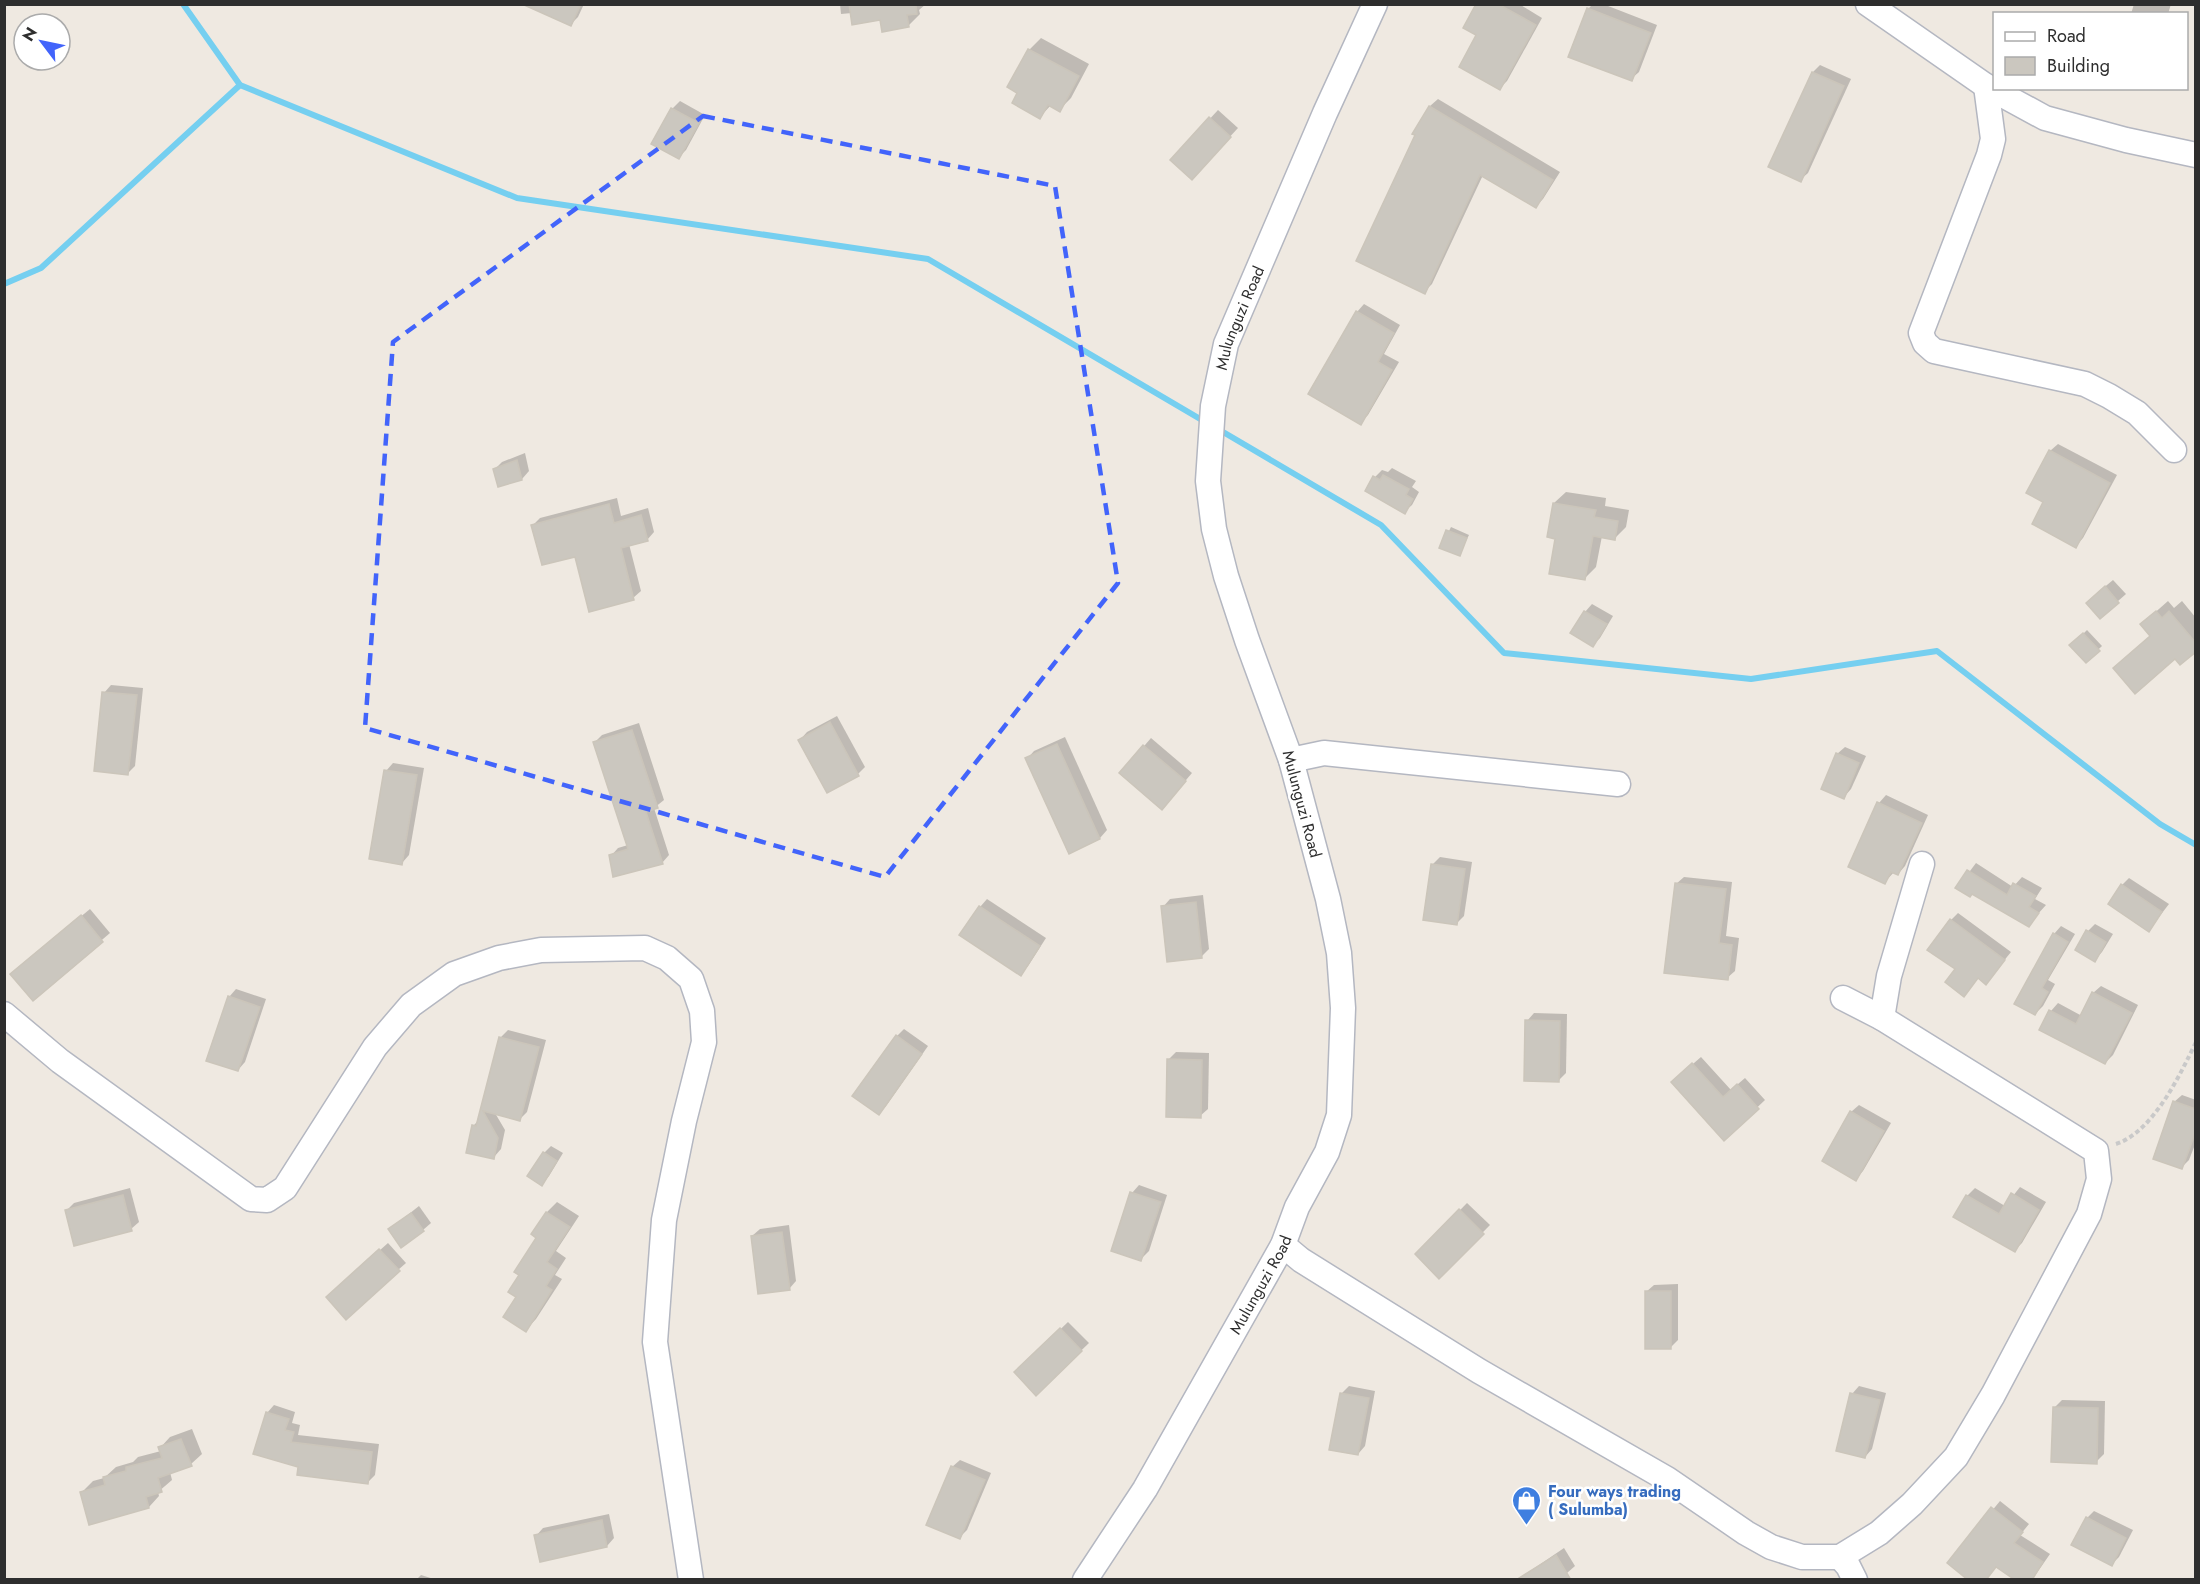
<svg xmlns="http://www.w3.org/2000/svg" width="2200" height="1584" viewBox="0 0 2200 1584" font-family="Jost,sans-serif">
<rect width="100%" height="100%" fill="#efe9e1"/>
<!-- shadow -->
<g fill="#0003">
<polygon points="548,4 584,4 578,17 571,24"/>
<polygon points="840,4 926,4 919,10 920,14 908,26 852,13 841,14"/>
<polygon points="1477,4 1519,4 1542,18 1507,81 1500,88 1478,34"/>
<polygon points="1593,4 1603,4 1657,25 1639,72 1631,79 1588,9"/>
<polygon points="2134,4 2171,4 2168,14 2131,14"/>
<polygon points="1041,38 1089,64 1071,98 1059,110 1051,105 1040,117 1019,92 1029,50"/>
<polygon points="1820,65 1851,79 1808,173 1800,180 1813,72"/>
<polygon points="1438,99 1560,172 1543,199 1536,206 1483,175 1432,284 1424,292 1416,135 1414,133 1430,106"/>
<polygon points="680,101 705,115 686,150 679,157 653,144 673,108"/>
<polygon points="1218,110 1238,128 1199,170 1172,160"/>
<polygon points="1364,304 1400,325 1384,354 1399,362 1368,415 1360,423 1357,312"/>
<polygon points="2058,444 2117,475 2083,538 2076,546 2045,501 2050,451"/>
<polygon points="525,453 529,471 522,479 495,469 502,462"/>
<polygon points="1392,468 1416,481 1412,487 1419,492 1412,505 1404,512 1375,477 1382,470 1388,472"/>
<polygon points="1566,492 1606,498 1605,506 1629,510 1626,527 1614,539 1602,536 1596,567 1585,578 1556,537 1554,503"/>
<polygon points="617,498 621,516 648,508 654,532 647,540 629,544 641,591 633,598 533,525 540,518"/>
<polygon points="1451,527 1469,535 1459,554 1441,547"/>
<polygon points="2113,580 2126,594 2100,617 2095,595"/>
<polygon points="2168,601 2174,608 2182,601 2196,618 2196,650 2176,657 2115,668 2151,635 2142,624"/>
<polygon points="1592,604 1613,616 1600,638 1593,645 1585,612"/>
<polygon points="2087,630 2102,646 2086,661 2072,645"/>
<polygon points="111,685 143,688 135,766 128,773 104,693"/>
<polygon points="837,716 865,767 858,774 800,740 807,732"/>
<polygon points="639,723 664,800 654,808 669,855 662,863 611,856 618,848 628,845 594,743 602,735"/>
<polygon points="1065,737 1107,830 1100,838 1069,852 1027,759 1034,751"/>
<polygon points="1151,738 1192,773 1169,800 1121,773"/>
<polygon points="1845,747 1866,756 1851,789 1844,797 1837,754"/>
<polygon points="393,763 424,768 409,855 402,863 386,771"/>
<polygon points="1886,795 1928,815 1905,866 1898,874 1894,872 1885,882 1850,866 1879,803"/>
<polygon points="1440,857 1472,862 1464,916 1457,923 1432,865"/>
<polygon points="1976,863 2013,887 2022,877 2042,888 2035,899 2046,905 2028,925 1973,893 1958,887"/>
<polygon points="1684,877 1732,882 1726,936 1739,938 1735,971 1727,978 1676,884"/>
<polygon points="2129,878 2169,904 2149,930 2122,885"/>
<polygon points="1203,895 1209,949 1202,956 1163,907 1170,899"/>
<polygon points="987,899 1046,938 1028,966 1020,974 980,907"/>
<polygon points="90,909 110,933 33,999 20,967"/>
<polygon points="1958,913 2011,952 1986,983 1979,977 1964,995 1957,969 1951,920"/>
<polygon points="2095,924 2113,934 2102,952 2095,960 2088,931"/>
<polygon points="2061,926 2075,934 2048,980 2055,984 2043,1006 2035,1014 2054,934"/>
<polygon points="2101,986 2138,1005 2113,1055 2105,1063 2041,1030 2051,1011 2058,1003 2082,1016 2093,993"/>
<polygon points="236,989 266,999 245,1062 238,1070 229,997"/>
<polygon points="1534,1013 1567,1014 1566,1073 1559,1080 1527,1021"/>
<polygon points="904,1029 928,1046 886,1106 878,1113 897,1036"/>
<polygon points="508,1030 546,1040 527,1112 520,1119 495,1113 505,1130 501,1149 494,1157 473,1126 479,1120 501,1037"/>
<polygon points="1176,1052 1209,1053 1208,1109 1200,1116 1168,1060"/>
<polygon points="1701,1057 1731,1090 1745,1078 1765,1100 1724,1139 1680,1075"/>
<polygon points="2182,1095 2196,1100 2196,1142 2189,1160 2182,1167 2174,1102"/>
<polygon points="1859,1105 1891,1123 1863,1171 1856,1179 1851,1112"/>
<polygon points="551,1146 563,1153 549,1176 542,1184 544,1153"/>
<polygon points="1139,1185 1167,1195 1149,1251 1141,1259 1132,1193"/>
<polygon points="2020,1187 2046,1202 2022,1243 2014,1251 1955,1216 1967,1196 1975,1188 2005,1206"/>
<polygon points="130,1188 139,1222 131,1229 67,1210 74,1203"/>
<polygon points="557,1202 579,1216 556,1251 566,1258 555,1275 562,1279 536,1319 526,1330 518,1296 521,1275 538,1237 533,1234 547,1212"/>
<polygon points="1467,1203 1490,1225 1439,1277 1417,1254"/>
<polygon points="419,1206 431,1223 423,1230 390,1229"/>
<polygon points="789,1225 796,1281 789,1289 752,1236 760,1229"/>
<polygon points="388,1243 406,1263 398,1270 335,1290"/>
<polygon points="1678,1284 1678,1340 1671,1347 1646,1292 1654,1285"/>
<polygon points="1068,1322 1089,1343 1036,1394 1016,1372"/>
<polygon points="1349,1386 1375,1391 1365,1446 1358,1454 1341,1394"/>
<polygon points="1859,1386 1886,1393 1872,1449 1865,1457 1852,1394"/>
<polygon points="2062,1400 2105,1401 2104,1454 2096,1462 2055,1407"/>
<polygon points="274,1405 295,1412 292,1423 300,1425 298,1435 379,1444 375,1475 368,1482 300,1466 267,1413"/>
<polygon points="192,1429 202,1454 191,1464 170,1472 172,1480 158,1492 159,1496 149,1507 90,1523 82,1492 93,1481 104,1478 116,1467 133,1462 138,1457 161,1451 160,1448 170,1437"/>
<polygon points="960,1460 991,1473 967,1530 960,1537 952,1467"/>
<polygon points="2000,1501 2029,1524 2020,1535 2050,1554 2032,1580 1997,1566 1949,1563"/>
<polygon points="2094,1511 2133,1530 2119,1557 2112,1564 2087,1518"/>
<polygon points="609,1514 614,1538 607,1546 536,1536 543,1528"/>
<polygon points="1564,1548 1575,1566 1567,1573 1557,1580 1517,1580"/>
<polygon points="421,1575 437,1580 416,1580"/>
</g>
<g fill="none" stroke-linecap="round" stroke-linejoin="round">
<!-- stream -->
<g stroke="#75cff0" stroke-width="6">
<polyline points="183,4 240,85 517,198 928,259 1207,423"/>
<polyline points="4,284 41,268 240,85"/>
<polyline points="1218,429 1381,525 1504,653 1751,679 1937,651 2160,824 2196,845"/>
</g>
</g>
<!-- building -->
<g fill="#cbc7bf" stroke="#cbc5ba" stroke-width="1.5">
<polygon points="522,4 581,4 571,26"/>
<polygon points="849,4 916,4 917,14 907,15 909,27 882,32 880,20 852,25"/>
<polygon points="1476,4 1498,4 1536,25 1500,90 1459,67 1476,35 1463,28"/>
<polygon points="1587,8 1651,33 1632,81 1568,57"/>
<polygon points="1028,49 1079,76 1060,112 1048,105 1040,119 1012,103 1017,93 1007,87"/>
<polygon points="1812,72 1844,86 1801,182 1768,167"/>
<polygon points="1429,106 1553,180 1536,208 1480,175 1425,294 1356,261 1415,135 1412,134"/>
<polygon points="671,108 699,123 679,159 651,144"/>
<polygon points="1209,117 1231,137 1192,180 1170,160"/>
<polygon points="1356,311 1394,333 1378,362 1392,370 1361,425 1308,394"/>
<polygon points="2049,450 2110,483 2076,548 2032,524 2043,502 2026,493"/>
<polygon points="517,460 522,480 498,487 493,469"/>
<polygon points="1383,475 1409,489 1406,495 1413,499 1405,514 1365,491 1373,476 1380,480"/>
<polygon points="1553,503 1596,510 1594,517 1618,521 1615,540 1593,536 1585,580 1549,574 1555,539 1547,537"/>
<polygon points="609,504 614,523 641,515 648,541 621,548 634,600 589,612 575,557 542,565 531,525"/>
<polygon points="1446,530 1467,538 1460,556 1439,548"/>
<polygon points="2105,586 2119,603 2100,619 2086,603"/>
<polygon points="1584,611 1607,624 1593,647 1570,633"/>
<polygon points="2156,611 2162,618 2169,611 2196,643 2196,652 2180,665 2175,659 2135,694 2113,668 2150,636 2140,624"/>
<polygon points="2083,633 2100,651 2086,663 2069,645"/>
<polygon points="102,692 137,695 128,775 94,771"/>
<polygon points="830,722 859,776 827,793 798,740"/>
<polygon points="632,730 658,808 646,812 663,864 613,877 609,855 628,849 593,742"/>
<polygon points="1057,744 1100,839 1069,854 1025,758"/>
<polygon points="1143,745 1186,781 1162,810 1119,773"/>
<polygon points="1836,753 1859,763 1844,799 1821,789"/>
<polygon points="384,770 417,775 402,865 369,859"/>
<polygon points="1877,802 1922,823 1898,875 1891,872 1885,884 1848,867"/>
<polygon points="1431,864 1465,869 1457,925 1423,920"/>
<polygon points="1967,870 2007,895 2013,883 2036,896 2029,907 2039,913 2029,927 1972,894 1970,897 1955,888"/>
<polygon points="1675,883 1726,889 1719,943 1732,945 1728,980 1664,973"/>
<polygon points="2121,884 2162,912 2149,932 2108,904"/>
<polygon points="1196,902 1202,958 1167,962 1161,906"/>
<polygon points="979,906 1040,946 1021,976 959,935"/>
<polygon points="81,915 103,942 33,1001 10,974"/>
<polygon points="1950,919 2005,960 1986,985 1978,978 1964,997 1945,982 1955,969 1927,950"/>
<polygon points="2086,930 2106,942 2095,962 2075,950"/>
<polygon points="2053,933 2068,942 2042,988 2048,992 2035,1015 2014,1004"/>
<polygon points="2092,992 2132,1013 2105,1064 2039,1030 2049,1010 2076,1024"/>
<polygon points="228,996 260,1007 238,1071 206,1061"/>
<polygon points="1525,1020 1560,1021 1559,1082 1524,1081"/>
<polygon points="896,1035 922,1054 879,1115 852,1096"/>
<polygon points="499,1037 539,1047 520,1121 483,1111 498,1138 494,1159 466,1153 472,1125 476,1126"/>
<polygon points="1167,1059 1202,1060 1201,1118 1166,1117"/>
<polygon points="1692,1063 1723,1097 1737,1084 1759,1109 1724,1141 1671,1082"/>
<polygon points="2173,1101 2196,1109 2196,1131 2182,1169 2153,1159"/>
<polygon points="1850,1111 1884,1131 1856,1181 1822,1161"/>
<polygon points="543,1152 557,1161 542,1186 527,1176"/>
<polygon points="1130,1192 1161,1202 1141,1261 1111,1251"/>
<polygon points="2011,1193 2039,1210 2015,1252 1953,1217 1966,1195 1999,1214"/>
<polygon points="123,1195 132,1231 74,1246 65,1210"/>
<polygon points="1459,1209 1484,1234 1439,1279 1415,1254"/>
<polygon points="546,1212 570,1227 547,1262 557,1269 546,1286 552,1290 526,1332 503,1317 516,1297 508,1292 519,1275 514,1272 536,1238 531,1234"/>
<polygon points="411,1213 424,1231 401,1248 388,1229"/>
<polygon points="782,1232 790,1290 758,1294 751,1236"/>
<polygon points="379,1249 400,1271 346,1320 326,1297"/>
<rect x="1645" y="1291" width="26" height="58"/>
<polygon points="1060,1328 1082,1351 1036,1396 1014,1372"/>
<polygon points="1340,1393 1369,1398 1358,1455 1329,1450"/>
<polygon points="1850,1393 1880,1400 1865,1458 1836,1451"/>
<polygon points="2053,1407 2098,1408 2097,1464 2051,1462"/>
<polygon points="266,1412 289,1419 285,1430 294,1432 291,1442 372,1452 368,1484 297,1475 298,1467 253,1454"/>
<polygon points="181,1439 192,1466 158,1478 162,1492 146,1497 149,1508 89,1525 80,1492 105,1485 103,1477 126,1471 126,1467 162,1458 158,1447"/>
<polygon points="951,1466 985,1480 960,1539 926,1525"/>
<polygon points="1991,1507 2023,1532 2014,1543 2043,1562 2032,1580 2015,1580 1996,1567 1986,1580 1968,1580 1947,1563"/>
<polygon points="2086,1517 2126,1538 2112,1566 2071,1545"/>
<polygon points="602,1520 607,1547 540,1562 534,1535"/>
<polygon points="1556,1555 1571,1580 1516,1580"/>
</g>
<g fill="none" stroke-linecap="round" stroke-linejoin="round">
<defs>
<g id="minor">
<polyline points="1868,4 1986,86 2045,118 2126,140 2196,155"/>
<polyline points="1986,86 1993,139 1989,155 1921,333 1925,343 1934,351 2085,384 2109,396 2137,413 2174,450"/>
<polyline points="1291,760 1324,753 1618,784"/>
<polyline points="4,1014 60,1061 251,1199 267,1200 285,1188 375,1047 411,1005 454,974 499,958 541,950 645,948 667,958 691,979 702,1011 704,1042 684,1121 664,1220 655,1342 691,1580"/>
<polyline points="1882,1018 1889,976 1922,864"/>
<polyline points="1283,1245 1301,1260 1479,1371 1667,1479 1746,1533 1771,1547 1802,1557 1840,1557 1879,1533 1912,1504 1956,1457 1993,1395 2089,1214 2099,1179 2096,1151 1882,1018 1843,998"/>
<polyline points="1840,1557 1848,1566 1855,1580"/>
<path id="s1" d="M1085 1580 1145 1489 1283 1245 1297 1207 1327 1152 1339 1115 1343 1008 1339 953 1328 899 1291 760 1247 640 1226 576 1214 529 1208 481 1213 406 1226 344 1325 113 1375 4"/>
</g>
</defs>
<!-- minor casing -->
<use href="#minor" stroke="#b4b7c1" stroke-width="27"/>
<!-- path -->
<path stroke="#c9c9c9" stroke-width="4" stroke-dasharray="4.5 3" stroke-linecap="butt" d="M2116 1144C2153 1132 2180 1075 2196 1042"/>
<!-- minor -->
<use href="#minor" stroke="#fff" stroke-width="24"/>
</g>
<!-- marked area -->
<path fill="none" stroke="#4264fb" stroke-width="4.5" stroke-dasharray="12 8" stroke-linejoin="round" d="M703 116 1055 186 1118 583 885 877 365 728 393 342Z"/>
<!-- icons -->
<defs>
<symbol id="shop-pin" viewBox="-11 -11 22 30"><path d="M0 17L-7.5 6A9.5 9.5 0 1 1 7.5 6Z" fill="#3f7fe0" stroke="#fff"/><path d="M-5-2.5h2.3a2.7 3.5 0 0 1 5.4 0H5L5.5 6h-11ZM-1.5-2.5h3a1.5 2.3 0 0 0-3 0Z" fill="#fff"/></symbol>
</defs>
<g fill-rule="evenodd">
<use href="#shop-pin" x="1510" y="1484" width="33" height="45"/>
</g>
<g text-anchor="middle" dominant-baseline="central" stroke-width="5" stroke-linejoin="round" paint-order="stroke">
<!-- street labels -->
<g font-size="16" fill="#2e2e2e" stroke="#fff">
<text stroke="none"><textPath href="#s1" startOffset="1352">Mulunguzi Road</textPath></text>
<text transform="translate(1302 804) rotate(75)">Mulunguzi Road</text>
<text stroke="none"><textPath href="#s1" startOffset="344">Mulunguzi Road</textPath></text>
</g>
<!-- shop labels -->
<g font-size="16" font-weight="bold" fill="#366cbe" stroke="#fff" text-anchor="start">
<text x="1548" y="1491">Four ways trading<tspan x="1548" dy="18">( Sulumba)</tspan></text>
</g>
</g>
<!-- border -->
<rect width="2200" height="1584" fill="none" stroke="#2e2e2e" stroke-width="12"/>
<!-- legend -->
<rect x="1993" y="12" width="195" height="78" fill="#ffffff" stroke="#ababab" stroke-width="1.5"/>
<rect x="2005" y="32" width="30" height="9" fill="#ffffff" stroke="#ababab" stroke-width="1.5"/>
<text x="2047" y="42" font-size="18" fill="#2e2e2e">Road</text>
<rect x="2005" y="57" width="30" height="18" fill="#cbc7bf" stroke="#ababab" stroke-width="1.5"/>
<text x="2047" y="72" font-size="18" fill="#2e2e2e">Building</text>
<!-- north arrow -->
<g transform="translate(42 42) rotate(302)"><circle r="28" fill="#ffffff" stroke="#ababab" stroke-width="1.5"/>
<path d="M0-4.5L10 22L0 15L-10 22Z" fill="#4264fb"/>
<text y="-9" font-size="16" font-weight="bold" text-anchor="middle" fill="#2e2e2e">N</text>
</g>
</svg>
